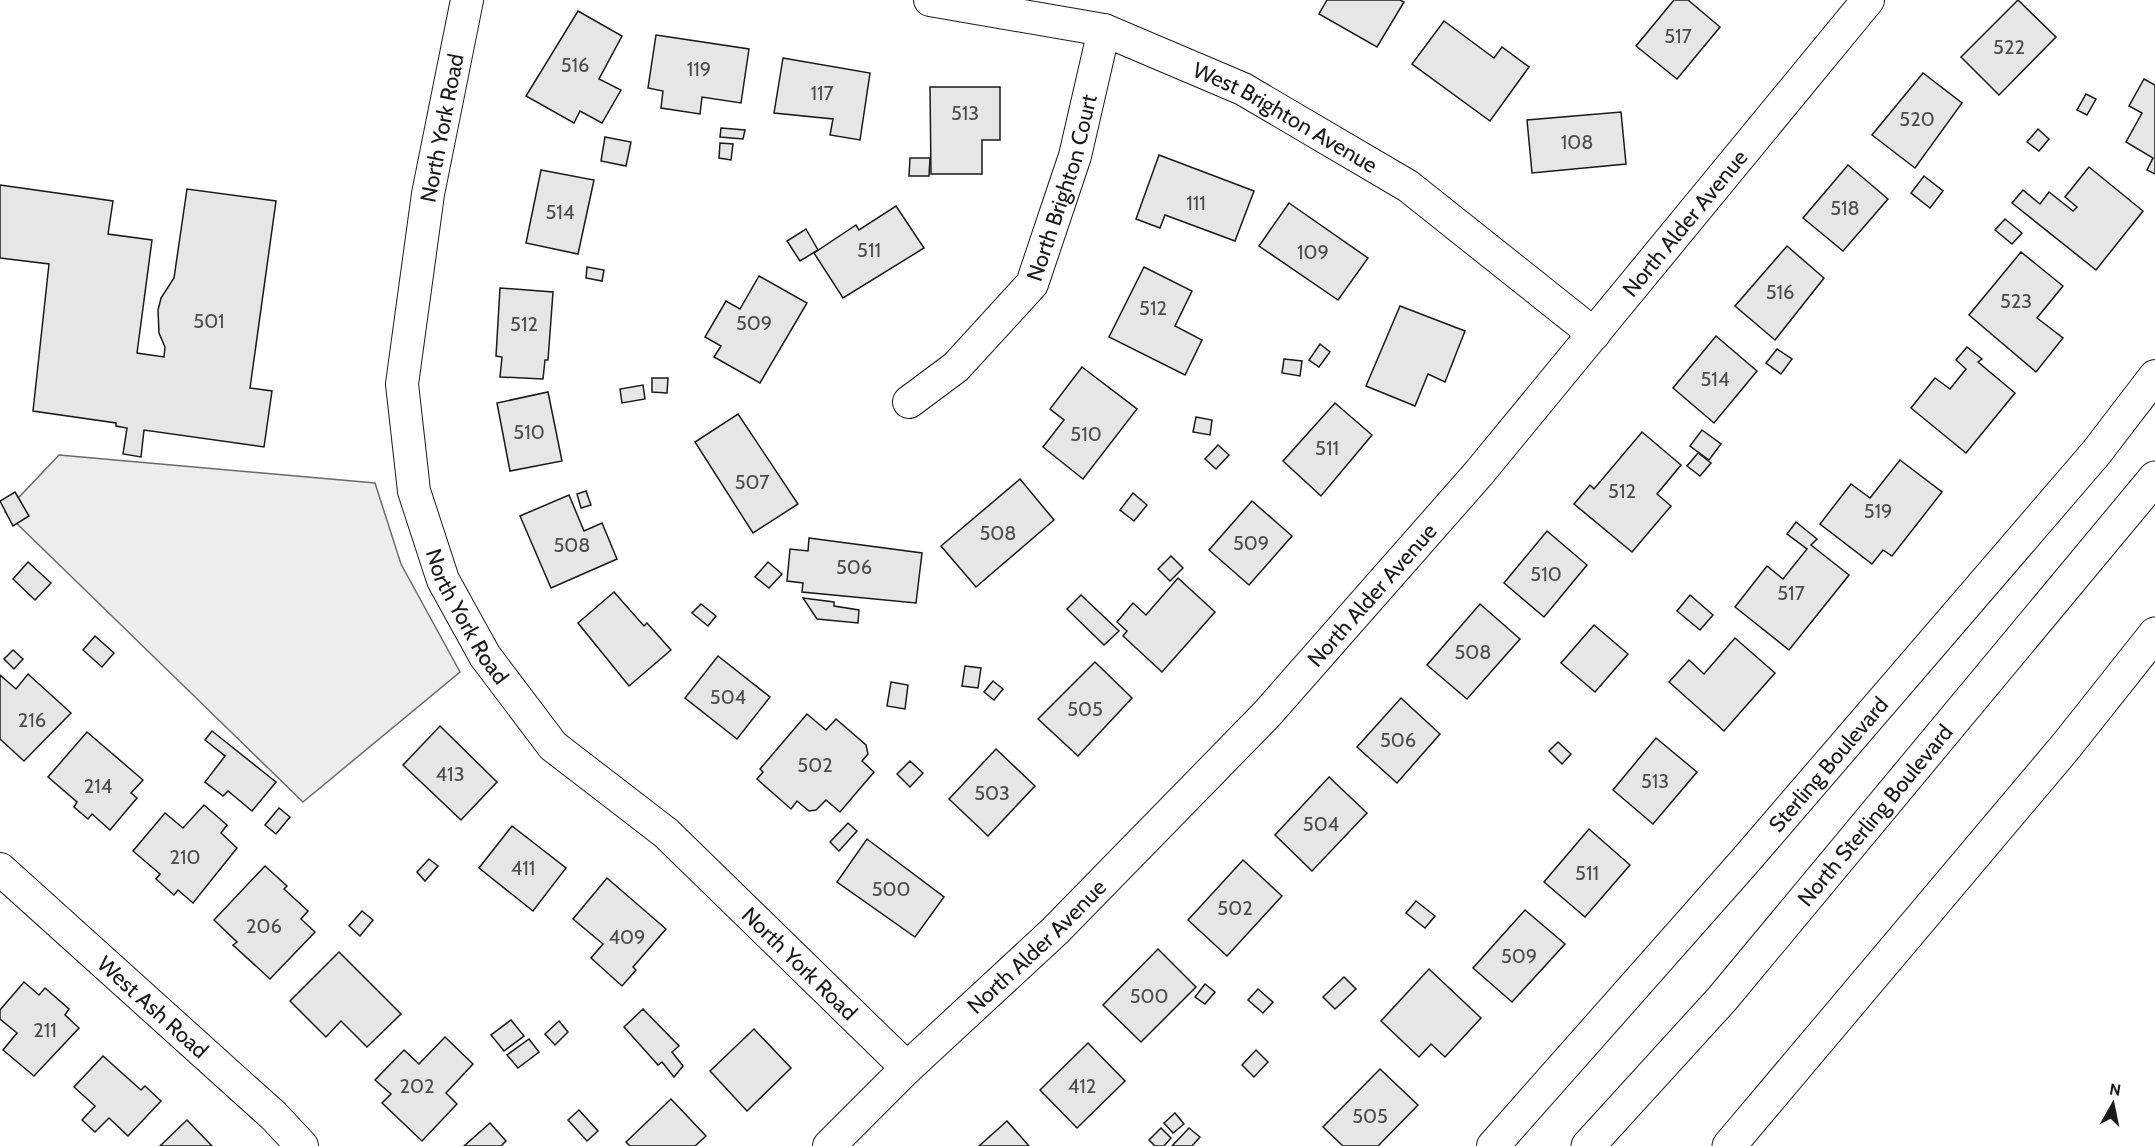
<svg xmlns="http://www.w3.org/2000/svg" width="2155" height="1146" viewBox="0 0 2155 1146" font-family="Cabin,sans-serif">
<rect width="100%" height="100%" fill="#fff"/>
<!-- parking -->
<polygon fill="#ededed" stroke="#6a6a6a" stroke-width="1.5" points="59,455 375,483 401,564 460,672 303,802 5,512"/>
<!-- building -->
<g fill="#e6e6e6" stroke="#1a1a1a" stroke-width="1.5">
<polygon points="1327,0 1400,0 1404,2 1377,47 1319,14"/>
<polygon points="1674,0 1688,0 1720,27 1677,79 1636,46"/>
<polygon points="2018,0 2056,37 1999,95 1961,57"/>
<polygon points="578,11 622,36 599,79 621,90 602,123 580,111 574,123 526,96"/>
<polygon points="1444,21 1494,58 1502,47 1529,67 1490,121 1412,64"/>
<polygon points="656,35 749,49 741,103 702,97 700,114 661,108 663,91 648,88"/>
<polygon points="783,58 870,73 860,140 830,135 833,119 774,113"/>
<polygon points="1923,73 1962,103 1915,168 1872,135"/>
<polygon points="2144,79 2155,85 2155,174 2147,170 2153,158 2126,142 2142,113 2129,106"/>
<polygon points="930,87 1000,87 1000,140 982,140 982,174 931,174"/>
<polygon points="2086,94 2096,99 2087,115 2077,110"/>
<polygon points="1621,112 1626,164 1532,173 1527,120"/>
<polygon points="721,128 745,130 743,139 720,137"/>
<polygon points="2038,129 2049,139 2039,151 2027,142"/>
<polygon points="605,137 631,142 626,166 601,161"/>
<polygon points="720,143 733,144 731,160 719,158"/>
<polygon points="1159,155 1254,191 1235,241 1165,215 1160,228 1136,219"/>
<polygon points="910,158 930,158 929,176 909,176"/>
<polygon points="1848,165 1888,199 1843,251 1803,218"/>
<polygon points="2089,167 2143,211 2096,270 2012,203 2023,190 2040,204 2049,192 2073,211 2077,207 2065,197"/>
<polygon points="541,170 594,180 578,254 526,243"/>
<polygon points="1924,176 1943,191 1930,208 1911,193"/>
<polygon points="0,185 113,201 108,234 152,240 137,353 164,357 165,347 159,333 158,310 161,298 174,278 187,189 276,201 250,388 272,391 264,447 144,430 141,457 123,454 127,428 116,426 116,423 33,411 49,264 0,258"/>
<polygon points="1289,203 1368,258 1338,300 1259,246"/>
<polygon points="896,206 924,248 843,298 814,253 856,225 859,230"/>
<polygon points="2005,219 2022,233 2012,244 1995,230"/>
<polygon points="806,229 818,250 800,261 787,241"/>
<polygon points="1787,246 1824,278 1775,340 1735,306"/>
<polygon points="2021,252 2063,286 2037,318 2063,338 2036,372 1969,315"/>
<polygon points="587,267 604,270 602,281 586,278"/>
<polygon points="1144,267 1192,291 1175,326 1202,340 1185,375 1109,337"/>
<polygon points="759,276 807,303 760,383 714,357 721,346 705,337 726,301 740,309"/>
<polygon points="500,288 553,292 548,360 545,360 543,379 500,377 502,357 496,356"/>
<polygon points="1400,306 1465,331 1445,382 1428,374 1415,406 1366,386"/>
<polygon points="1716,336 1757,371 1714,423 1673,388"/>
<polygon points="1320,344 1330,352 1319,367 1309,360"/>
<polygon points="1967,347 1982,359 1978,362 2015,393 1966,453 1911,408 1935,378 1950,389 1966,369 1956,360"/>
<polygon points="1777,349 1792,359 1781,374 1766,363"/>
<polygon points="1284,359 1302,361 1300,376 1282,373"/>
<polygon points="1082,367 1137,409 1083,479 1043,447 1064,420 1050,409"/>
<polygon points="652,378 668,378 667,393 652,392"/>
<polygon points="643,385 645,399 622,403 620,389"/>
<polygon points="548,392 562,461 510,471 497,403"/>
<polygon points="1335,403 1372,435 1321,496 1283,461"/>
<polygon points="738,414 798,504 753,533 695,442"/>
<polygon points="1196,417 1212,420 1210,435 1193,432"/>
<polygon points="1702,430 1721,444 1709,460 1690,446"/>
<polygon points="1642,432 1681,465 1657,494 1671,506 1632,552 1574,504 1590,485 1594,489"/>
<polygon points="1218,445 1229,455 1216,469 1205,459"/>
<polygon points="1698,453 1711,463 1700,476 1687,466"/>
<polygon points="1900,460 1942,492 1892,556 1883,550 1872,564 1820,524 1851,484 1870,498"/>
<polygon points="1020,479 1054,520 976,587 941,546"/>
<polygon points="586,491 591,505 581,508 577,494"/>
<polygon points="15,492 29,516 13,526 0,501"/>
<polygon points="1133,493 1147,505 1134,521 1120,510"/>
<polygon points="569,495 584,531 602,523 617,559 551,588 520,516"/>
<polygon points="1252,501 1292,536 1249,585 1209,550"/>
<polygon points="1796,522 1817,539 1811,545 1849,575 1789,650 1735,607 1767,566 1783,579 1807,549 1787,534"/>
<polygon points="1547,531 1587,565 1544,617 1504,583"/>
<polygon points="809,538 922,553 916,603 802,592 803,583 787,581 790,549 808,551"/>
<polygon points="1171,556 1183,568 1170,581 1158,569"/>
<polygon points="28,562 51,583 35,600 13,579"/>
<polygon points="768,562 782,574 769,588 755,577"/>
<polygon points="1178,578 1215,612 1162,672 1123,636 1127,631 1117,622 1133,603 1146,615"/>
<polygon points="614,592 644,626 647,623 671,650 629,686 578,623"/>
<polygon points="1081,595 1119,631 1104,645 1067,609"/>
<polygon points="1690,595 1713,615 1700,630 1677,611"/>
<polygon points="803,598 834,602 834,606 859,610 858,623 817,619"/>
<polygon points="701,604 716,616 708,626 692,613"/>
<polygon points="1480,604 1520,639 1467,699 1427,665"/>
<polygon points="1594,625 1628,654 1595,692 1561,663"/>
<polygon points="95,636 114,653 102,667 83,650"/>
<polygon points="1735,638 1775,673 1724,731 1669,682 1689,660 1704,674"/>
<polygon points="13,650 23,659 14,669 4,659"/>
<polygon points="718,656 770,697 737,739 685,698"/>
<polygon points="1095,662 1132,698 1078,756 1038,719"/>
<polygon points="965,666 981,668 978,688 962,686"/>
<polygon points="28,674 71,713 24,761 0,739 0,675 16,689"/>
<polygon points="993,681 1003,689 994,700 984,692"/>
<polygon points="891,682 908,685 905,709 887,706"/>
<polygon points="1401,698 1440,734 1397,783 1357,747"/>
<polygon points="807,714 826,730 836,719 866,745 868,754 862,761 874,772 840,812 826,800 816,810 809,811 797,801 791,809 757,779 763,772 760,769"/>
<polygon points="440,726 497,782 461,820 403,765"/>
<polygon points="212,731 276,782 252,811 228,791 223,796 205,782 225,756 205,740"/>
<polygon points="87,732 143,780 131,793 137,798 110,830 92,814 88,819 74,807 77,802 48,777"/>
<polygon points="1656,738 1697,772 1653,824 1613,790"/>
<polygon points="1558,742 1571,754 1562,764 1549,751"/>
<polygon points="996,749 1035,786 988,836 949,799"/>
<polygon points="910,761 923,773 910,787 897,774"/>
<polygon points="1329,777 1367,813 1312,871 1275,835"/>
<polygon points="204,805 227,825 221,833 237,848 193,903 178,890 174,895 156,879 160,874 133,851 165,813 183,828"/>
<polygon points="279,808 290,817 276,834 265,825"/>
<polygon points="848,823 857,831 839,851 830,842"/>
<polygon points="512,826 566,868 533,911 479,868"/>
<polygon points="1589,829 1630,865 1585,917 1544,882"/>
<polygon points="867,839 944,897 915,937 837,882"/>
<polygon points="429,859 438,866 425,881 417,872"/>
<polygon points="1243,860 1282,896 1227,956 1188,920"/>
<polygon points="265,866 287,886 284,889 308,911 301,919 315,932 270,979 233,945 237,942 214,920"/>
<polygon points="607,878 666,929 633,967 636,970 622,986 591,958 603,944 573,919"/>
<polygon points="1416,901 1435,916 1425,928 1406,913"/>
<polygon points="1525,910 1565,944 1512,1002 1473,968"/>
<polygon points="362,911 373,920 360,936 349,926"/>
<polygon points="1158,949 1196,987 1141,1042 1103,1005"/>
<polygon points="339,952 401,1014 367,1047 341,1021 326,1037 290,1001"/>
<polygon points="1429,969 1481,1018 1445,1057 1431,1044 1419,1057 1381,1021"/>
<polygon points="1344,977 1356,989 1335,1009 1323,997"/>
<polygon points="24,982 39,995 45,988 69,1009 65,1015 79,1028 34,1076 3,1050 17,1033 0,1019 0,1010"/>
<polygon points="1205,984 1215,992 1205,1004 1195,997"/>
<polygon points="1258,989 1273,1002 1263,1013 1248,1000"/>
<polygon points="643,1009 679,1046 672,1052 683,1066 674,1077 662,1062 658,1065 624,1027"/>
<polygon points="511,1020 524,1036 504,1051 491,1035"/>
<polygon points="559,1021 568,1032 555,1045 545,1034"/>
<polygon points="754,1029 791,1068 747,1111 710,1071"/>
<polygon points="445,1037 473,1064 446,1093 457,1104 422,1141 382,1103 391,1094 375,1080 404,1050 419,1064"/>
<polygon points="529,1039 539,1052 518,1068 507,1055"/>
<polygon points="1088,1043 1125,1081 1077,1128 1040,1090"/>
<polygon points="1256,1050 1268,1062 1254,1077 1242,1065"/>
<polygon points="103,1056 141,1090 145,1086 161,1101 128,1136 109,1118 95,1132 82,1120 95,1106 74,1087"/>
<polygon points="1380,1069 1418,1105 1378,1146 1343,1146 1323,1127"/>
<polygon points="671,1099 706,1136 695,1146 630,1146 626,1142"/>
<polygon points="579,1110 598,1131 587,1141 568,1120"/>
<polygon points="1175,1113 1184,1124 1173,1133 1164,1123"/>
<polygon points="187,1120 212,1146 160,1146"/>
<polygon points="1007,1121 1029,1146 979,1146"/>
<polygon points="490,1123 506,1141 501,1146 464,1146"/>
<polygon points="1161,1128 1171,1138 1164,1146 1155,1146 1149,1140"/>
<polygon points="1189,1128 1200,1137 1192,1146 1172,1146"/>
</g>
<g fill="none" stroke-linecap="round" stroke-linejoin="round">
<defs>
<g id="street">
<path id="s1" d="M467 0 428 194 402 384 414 491 443 580 485 656 553 746 666 833 907 1068"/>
<path id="s2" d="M930 0 1104 30 1243 89 1408 186 1594 334"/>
<path id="s3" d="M909 402 956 367 1032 284 1075 156 1104 30"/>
<path id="s4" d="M0 869 274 1116 302 1146"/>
<path id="s5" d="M829 1146 907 1068 1055 931 1267 714 1479 473 1868 0"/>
<path id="s6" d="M1493 1146 1745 861 2096 453 2155 376"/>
</g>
<g id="primary">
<path id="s7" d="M1588 1146 1722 999 2155 478"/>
<polyline points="1729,1146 2067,745 2155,634"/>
</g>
</defs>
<!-- street casing -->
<use href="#street" stroke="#1a1a1a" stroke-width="34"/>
<!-- primary casing -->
<use href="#primary" stroke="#1a1a1a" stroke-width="35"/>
<!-- street -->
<use href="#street" stroke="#fff" stroke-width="32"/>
<!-- primary -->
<use href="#primary" stroke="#fff" stroke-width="33"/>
</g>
<g text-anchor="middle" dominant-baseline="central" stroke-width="4.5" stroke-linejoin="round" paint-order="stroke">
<!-- number labels -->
<g font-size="20" fill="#4d4d4d">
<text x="1678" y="36">517</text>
<text x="2009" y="47">522</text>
<text x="575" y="65">516</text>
<text x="699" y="69">119</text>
<text x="822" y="93">117</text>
<text x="965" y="113">513</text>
<text x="1917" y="119">520</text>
<text x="1577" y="142">108</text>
<text x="1196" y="203">111</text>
<text x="1845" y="208">518</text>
<text x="560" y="212">514</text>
<text x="869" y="250">511</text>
<text x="1313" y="252">109</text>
<text x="1780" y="292">516</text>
<text x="2016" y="301">523</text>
<text x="1153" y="308">512</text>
<text x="209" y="321">501</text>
<text x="754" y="323">509</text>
<text x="524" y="324">512</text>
<text x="1715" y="379">514</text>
<text x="529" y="432">510</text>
<text x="1086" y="434">510</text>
<text x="1327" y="448">511</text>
<text x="752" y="482">507</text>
<text x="1622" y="491">512</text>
<text x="1878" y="511">519</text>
<text x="998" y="533">508</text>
<text x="1251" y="543">509</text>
<text x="572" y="545">508</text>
<text x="854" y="567">506</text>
<text x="1546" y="574">510</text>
<text x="1791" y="593">517</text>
<text x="1473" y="652">508</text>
<text x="728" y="697">504</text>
<text x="1085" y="709">505</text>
<text x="32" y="720">216</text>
<text x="1398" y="740">506</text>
<text x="815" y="765">502</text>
<text x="450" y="774">413</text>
<text x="1655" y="781">513</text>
<text x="98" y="786">214</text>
<text x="992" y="793">503</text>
<text x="1321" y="824">504</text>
<text x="185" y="857">210</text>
<text x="523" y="868">411</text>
<text x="1587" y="873">511</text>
<text x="891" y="889">500</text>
<text x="1235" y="908">502</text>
<text x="264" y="926">206</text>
<text x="627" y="937">409</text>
<text x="1519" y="956">509</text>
<text x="1149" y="996">500</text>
<text x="45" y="1030">211</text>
<text x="417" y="1086">202</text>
<text x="1082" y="1086">412</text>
<text x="1370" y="1116">505</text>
</g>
<!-- street labels -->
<g font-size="22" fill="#1a1a1a" stroke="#fff">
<text stroke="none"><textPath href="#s2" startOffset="378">West Brighton Avenue</textPath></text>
<text transform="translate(442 128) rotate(-79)">North York Road</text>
<text stroke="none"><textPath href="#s3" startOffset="272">North Brighton Court</textPath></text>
<text stroke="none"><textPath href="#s5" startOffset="1260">North Alder Avenue</textPath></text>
<text stroke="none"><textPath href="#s5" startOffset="774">North Alder Avenue</textPath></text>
<text stroke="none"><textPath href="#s1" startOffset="634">North York Road</textPath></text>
<text stroke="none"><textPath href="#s6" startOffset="508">Sterling Boulevard</textPath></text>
<text stroke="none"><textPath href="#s7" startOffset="438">North Sterling Boulevard</textPath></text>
<text stroke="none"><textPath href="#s5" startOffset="288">North Alder Avenue</textPath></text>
<text stroke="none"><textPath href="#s1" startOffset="1120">North York Road</textPath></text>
<text stroke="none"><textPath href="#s4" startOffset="206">West Ash Road</textPath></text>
</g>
</g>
<!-- north arrow -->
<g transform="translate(2113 1104) rotate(9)" stroke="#ffffff" stroke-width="4.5" paint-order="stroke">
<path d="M0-4.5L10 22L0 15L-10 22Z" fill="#1a1a1a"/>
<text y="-9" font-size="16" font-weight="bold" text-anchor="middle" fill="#1a1a1a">N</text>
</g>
</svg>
